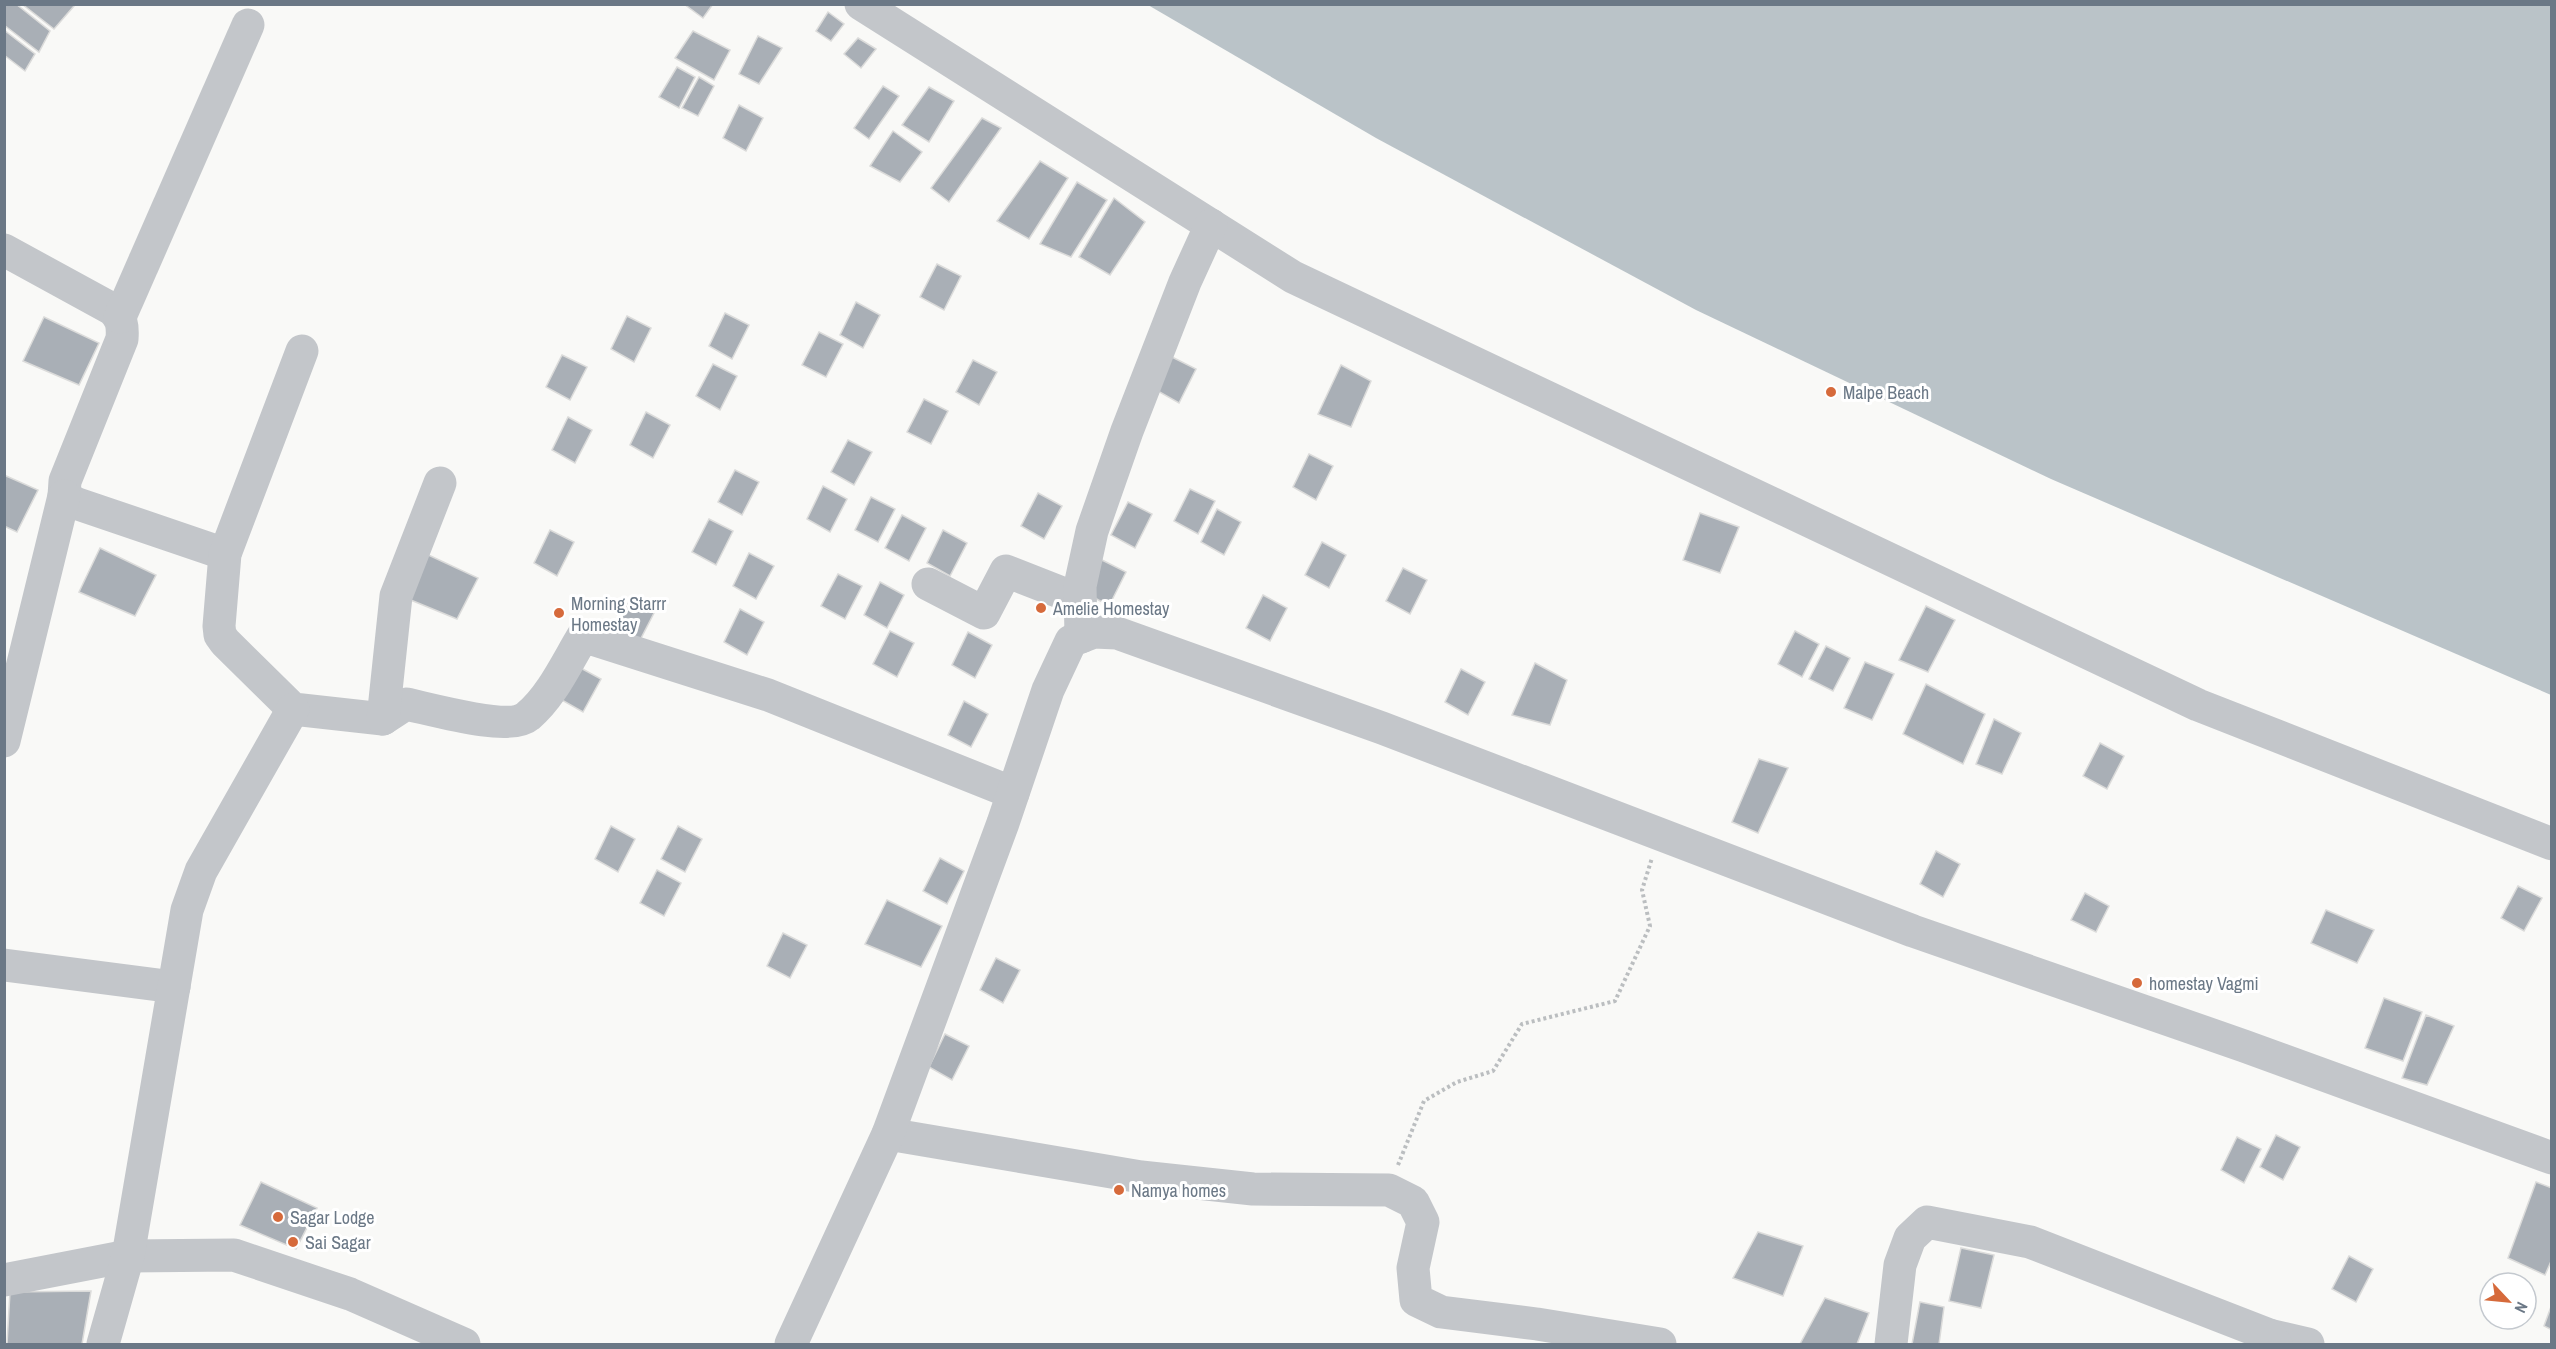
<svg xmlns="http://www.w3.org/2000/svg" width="2556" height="1349" viewBox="0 0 2556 1349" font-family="'Archivo Narrow',sans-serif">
<rect width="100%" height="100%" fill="#f9f9f7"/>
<!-- water -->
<polygon fill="#bac3c8" points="1148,5 2551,5 2551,695 2051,479 1696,310 1376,138"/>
<!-- building -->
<g fill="#a9afb6" stroke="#dbdbda" stroke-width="1.5">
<polygon points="4,4 16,4 50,31 39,52 4,25"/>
<polygon points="22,4 72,4 74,6 54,29"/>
<polygon points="684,4 713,4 703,18"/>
<polygon points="828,12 844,24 831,41 816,31"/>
<polygon points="4,30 35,54 25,71 4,55"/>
<polygon points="693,31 730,50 714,80 675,58"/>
<polygon points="758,36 782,48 759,84 739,74"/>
<polygon points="858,38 876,49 861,68 844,54"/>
<polygon points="677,67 695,77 679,108 659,97"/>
<polygon points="699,77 714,86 698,116 682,108"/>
<polygon points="883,86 899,96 869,139 854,128"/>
<polygon points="929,87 954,101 929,142 902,125"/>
<polygon points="739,105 763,118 746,151 723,138"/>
<polygon points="982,118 1001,128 949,202 931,188"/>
<polygon points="893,131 922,152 900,182 870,166"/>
<polygon points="1040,161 1068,178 1029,239 997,221"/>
<polygon points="1077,182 1107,200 1071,257 1040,244"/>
<polygon points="1114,198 1145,222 1110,275 1079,257"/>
<polygon points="937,264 961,276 944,310 920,297"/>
<polygon points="856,302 880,315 863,348 840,335"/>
<polygon points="725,313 749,325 732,359 709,346"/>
<polygon points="627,316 651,328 634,362 611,349"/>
<polygon points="44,317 99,343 79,385 23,361"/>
<polygon points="819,332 843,344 826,377 802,365"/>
<polygon points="562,355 587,367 570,400 546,387"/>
<polygon points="1172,357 1196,369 1179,403 1156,390"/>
<polygon points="973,360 997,372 979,405 956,392"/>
<polygon points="713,364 737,376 720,410 696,396"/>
<polygon points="1341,365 1371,381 1351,427 1318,414"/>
<polygon points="924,399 948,411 931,444 907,432"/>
<polygon points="646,412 670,425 653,458 630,445"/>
<polygon points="568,417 592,430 575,463 552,450"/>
<polygon points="848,440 872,452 854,485 831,472"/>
<polygon points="1309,454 1333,466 1316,500 1293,487"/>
<polygon points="735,470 759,482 742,515 718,502"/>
<polygon points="4,475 38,490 17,532 4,526"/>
<polygon points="823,486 847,499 830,532 807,519"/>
<polygon points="1190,489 1215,501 1198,534 1174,521"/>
<polygon points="1038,493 1062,506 1044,539 1021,526"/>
<polygon points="871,497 895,509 878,542 855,530"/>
<polygon points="1128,502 1152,514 1135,548 1111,535"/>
<polygon points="1217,509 1241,522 1224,555 1201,542"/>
<polygon points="1700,513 1739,527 1720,573 1683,560"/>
<polygon points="902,515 926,528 909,561 885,548"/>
<polygon points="709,519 733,531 716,565 692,552"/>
<polygon points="550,530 574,542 557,576 534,563"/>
<polygon points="943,530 967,543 950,576 927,563"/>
<polygon points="1322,542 1346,555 1329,588 1305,575"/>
<polygon points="100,548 156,575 135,616 79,592"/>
<polygon points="422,552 478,578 457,619 401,596"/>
<polygon points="749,553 774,566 756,599 733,586"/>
<polygon points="1102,560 1126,572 1109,606 1086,593"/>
<polygon points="1403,568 1427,580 1410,614 1386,601"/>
<polygon points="838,574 862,586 845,619 821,606"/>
<polygon points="880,582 904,595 887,628 864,615"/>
<polygon points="1263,595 1287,608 1270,641 1246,628"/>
<polygon points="631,598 655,611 638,644 614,631"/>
<polygon points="1926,606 1955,620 1928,672 1899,660"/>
<polygon points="740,609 764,622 747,655 724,642"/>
<polygon points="890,631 914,643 897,677 873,664"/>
<polygon points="1795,631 1819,644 1802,677 1778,664"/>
<polygon points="968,632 992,645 975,678 952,665"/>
<polygon points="1826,646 1850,658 1833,691 1809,679"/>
<polygon points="1865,662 1894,674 1872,720 1844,708"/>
<polygon points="1535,663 1567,680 1550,725 1512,715"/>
<polygon points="577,666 601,679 583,712 560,699"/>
<polygon points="1461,669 1485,682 1468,715 1445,702"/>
<polygon points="1926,684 1985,714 1963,764 1903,734"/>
<polygon points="964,701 988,714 971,747 948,735"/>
<polygon points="1994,719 2021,733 2002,774 1976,764"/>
<polygon points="2100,743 2124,756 2107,789 2083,776"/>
<polygon points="1759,759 1788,768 1758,833 1732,822"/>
<polygon points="611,826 635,839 618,872 595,859"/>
<polygon points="678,826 702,839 685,872 661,859"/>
<polygon points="1936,851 1960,864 1943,897 1920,884"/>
<polygon points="940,858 964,871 947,904 923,891"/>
<polygon points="657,870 681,883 664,916 640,903"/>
<polygon points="2518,886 2542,898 2524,931 2501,918"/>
<polygon points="2085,893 2109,906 2096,932 2071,920"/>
<polygon points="887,900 942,926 921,967 865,944"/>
<polygon points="2326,910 2374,930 2357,963 2311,943"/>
<polygon points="783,933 807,945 790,978 767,966"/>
<polygon points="996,958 1020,970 1003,1003 980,990"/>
<polygon points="2384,998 2422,1012 2403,1061 2365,1048"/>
<polygon points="2426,1015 2454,1026 2427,1085 2402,1078"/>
<polygon points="945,1034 969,1046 952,1080 929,1067"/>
<polygon points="2276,1135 2300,1147 2283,1180 2260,1167"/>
<polygon points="2237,1137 2261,1149 2244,1183 2221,1170"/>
<polygon points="261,1182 317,1208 296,1249 240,1225"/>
<polygon points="2536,1182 2552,1188 2552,1259 2545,1275 2508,1258"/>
<polygon points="1758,1232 1803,1246 1783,1296 1733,1278"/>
<polygon points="1961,1248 1994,1255 1981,1308 1949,1301"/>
<polygon points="2349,1256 2373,1269 2356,1302 2332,1289"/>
<polygon points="91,1291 82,1344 7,1344 10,1292"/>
<polygon points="1825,1298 1869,1313 1857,1344 1800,1344"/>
<polygon points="1920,1302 1944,1307 1939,1344 1912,1344"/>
<polygon points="2552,1304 2552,1330 2544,1326"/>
</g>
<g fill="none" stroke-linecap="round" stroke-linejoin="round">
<!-- path -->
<polyline stroke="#bbbec0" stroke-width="4" stroke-dasharray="3 3" stroke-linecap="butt" points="1398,1165 1424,1101 1457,1082 1493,1071 1522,1024 1615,1001 1650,926 1642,890 1652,858"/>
<!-- minor -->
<g stroke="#c3c6ca" stroke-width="33">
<polyline points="861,4 1293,277 2198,705 2552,844"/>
<path d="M4 250 112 309C122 318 123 326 122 339L65 481 64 496 75 503 225 554"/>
<polyline points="120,317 248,25"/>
<path d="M302 351 225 554 219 626 220 635 225 642 293 709 383 719 406 704C431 709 510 732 528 716 552 696 567 662 583 636L768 695 1013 793"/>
<polyline points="928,584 984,613 1006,571 1080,600"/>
<polyline points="1081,637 1080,586 1092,531 1127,431 1185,282 1211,225"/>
<polyline points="383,719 396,596 440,483"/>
<polyline points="4,741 64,496"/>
<polyline points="4,965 174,987"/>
<polyline points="888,1134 1141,1177 1253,1189 1389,1190 1413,1202 1423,1222 1413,1268 1416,1300 1441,1312 1537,1324 1660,1344"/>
<polyline points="4,1280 128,1256 234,1255 350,1294 464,1344"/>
<polyline points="2269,1335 2308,1344"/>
<polyline points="103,1344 128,1256 187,910 201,871 293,709"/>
<polyline points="791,1344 888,1134 1003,823 1048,690 1071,641 1094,632 1117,633 1382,728 1913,931 2244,1046 2552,1158"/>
<polyline points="1891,1344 1900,1265 1910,1238 1927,1222 2030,1242 2269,1335 2276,1344"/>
</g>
</g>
<!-- markers -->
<g fill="#d66a3b" stroke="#fff" stroke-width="2">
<circle cx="1831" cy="392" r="6"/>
<circle cx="1041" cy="608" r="6"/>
<circle cx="559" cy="613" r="6"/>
<circle cx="2137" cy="983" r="6"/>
<circle cx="1119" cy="1190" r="6"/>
<circle cx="278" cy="1217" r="6"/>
<circle cx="293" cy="1242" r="6"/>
</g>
<g text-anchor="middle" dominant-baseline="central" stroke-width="6" stroke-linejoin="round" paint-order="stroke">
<!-- poi labels -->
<g font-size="18" fill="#6b7886" stroke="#fff" text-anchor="start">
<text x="1843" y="392">Malpe Beach</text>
<text x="571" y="603">Morning Starrr<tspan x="571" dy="21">Homestay</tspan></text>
<text x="1053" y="608">Amelie Homestay</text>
<text x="2149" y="983">homestay Vagmi</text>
<text x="1131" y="1190">Namya homes</text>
<text x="290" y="1217">Sagar Lodge</text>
<text x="305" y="1242">Sai Sagar</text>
</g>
</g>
<!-- border -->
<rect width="2556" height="1349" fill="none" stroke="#6b7886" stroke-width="12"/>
<!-- north arrow -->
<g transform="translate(2508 1301) rotate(116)"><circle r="28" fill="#ffffff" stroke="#c4c9cf" stroke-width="1.5"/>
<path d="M0-4.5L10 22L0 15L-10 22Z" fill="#d66a3b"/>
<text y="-9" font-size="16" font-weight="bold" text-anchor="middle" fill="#6b7886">N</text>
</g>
</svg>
